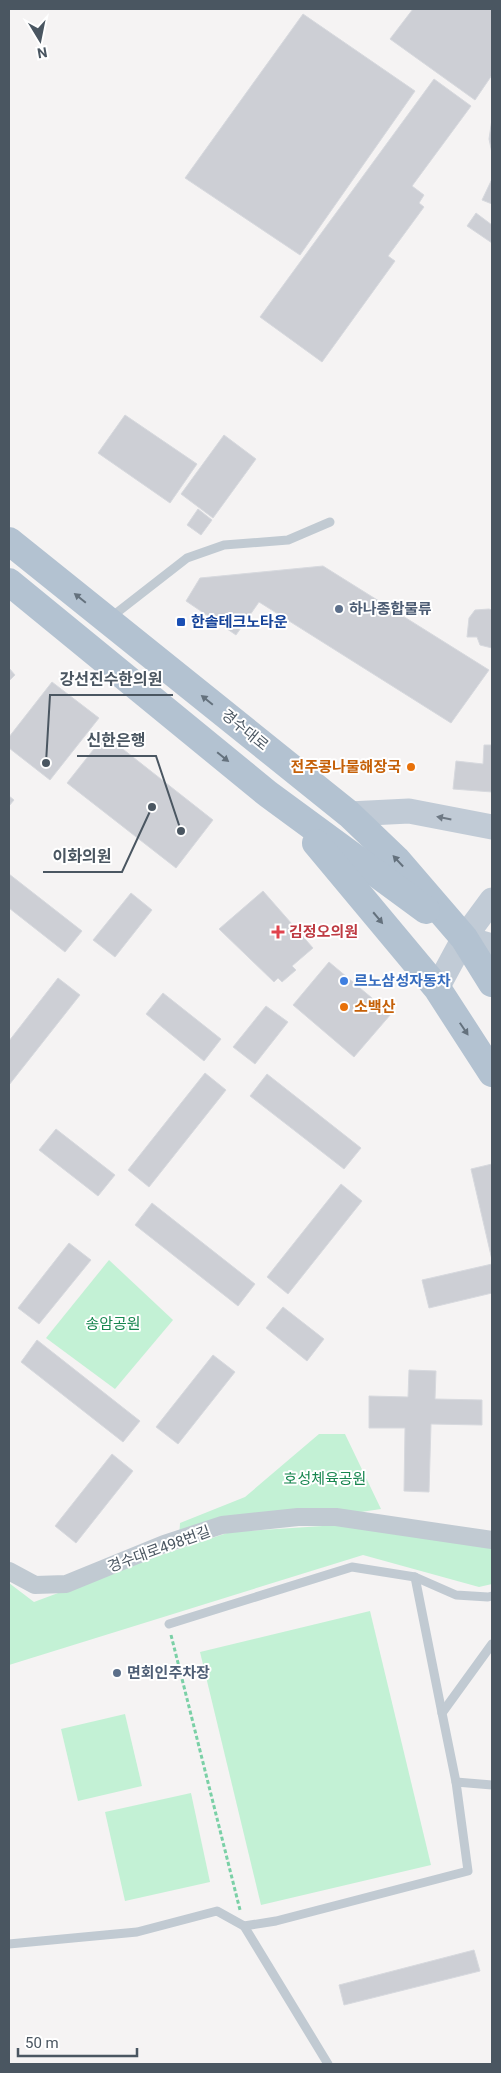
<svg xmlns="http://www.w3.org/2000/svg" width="501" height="2073" viewBox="0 0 501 2073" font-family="Roboto,'Noto Sans KR',sans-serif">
<rect width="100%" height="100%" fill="#f5f3f3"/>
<!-- green -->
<g fill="#c3f1d5">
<polygon points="109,1260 173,1320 115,1389 46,1338"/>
<polygon points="319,1434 345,1434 381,1509 179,1539 180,1523 245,1497"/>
<polygon points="338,1525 492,1546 492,1584 479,1587 363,1555 9,1665 9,1583 34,1602 152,1558 230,1532"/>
<polygon points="370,1611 431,1865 261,1905 200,1652"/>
<polygon points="125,1714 142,1786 78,1801 61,1729"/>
<polygon points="191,1793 210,1882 125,1901 105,1812"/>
</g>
<!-- building -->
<g fill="#cdcfd5" stroke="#d7d9de">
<polygon points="413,9 492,9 492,75 475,100 390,39"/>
<polygon points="303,14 415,91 300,255 185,178"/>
<polygon points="434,79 471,106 412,186 424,195 419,203 424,207 388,256 395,261 322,362 260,317"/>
<polygon points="492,119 492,153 489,139"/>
<polygon points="492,179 492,204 482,200"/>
<polygon points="476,213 492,225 492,243 467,226"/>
<polygon points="125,415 197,464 170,503 98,453"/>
<polygon points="224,435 256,459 213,518 181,494"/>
<polygon points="198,509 212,520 201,535 187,525"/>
<polygon points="323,566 489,670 451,723 259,602 236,635 186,601 200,578"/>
<polygon points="489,609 492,610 492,648 480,645 477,637 467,637 469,618 475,610"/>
<polygon points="9,668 15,675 9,681"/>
<polygon points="52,682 99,718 50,780 9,748 9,737"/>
<polygon points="105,735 213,820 176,868 67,783"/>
<polygon points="484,745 492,745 492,792 453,789 456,761 483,764"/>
<polygon points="9,796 14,800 9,806"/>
<polygon points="9,874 82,931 65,952 9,908"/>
<polygon points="263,891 313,948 292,966 296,970 282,982 278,978 274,982 219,929"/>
<polygon points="131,893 152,910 115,957 93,940"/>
<polygon points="329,962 391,1014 354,1057 293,1005"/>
<polygon points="58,978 80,995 9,1085 9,1041"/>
<polygon points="163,993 221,1039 204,1061 146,1014"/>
<polygon points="266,1006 288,1022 255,1064 233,1047"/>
<polygon points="205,1073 226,1090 149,1187 128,1170"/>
<polygon points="267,1074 361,1148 344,1169 250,1096"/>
<polygon points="56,1129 115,1175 98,1196 39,1150"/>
<polygon points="492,1164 492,1260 471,1169"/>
<polygon points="341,1184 362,1201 288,1294 267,1277"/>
<polygon points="152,1203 255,1284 238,1306 135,1225"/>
<polygon points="69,1243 91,1260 39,1324 18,1308"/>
<polygon points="492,1264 492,1293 429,1308 422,1280"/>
<polygon points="283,1307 324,1339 307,1361 266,1328"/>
<polygon points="37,1340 140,1421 123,1442 21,1362"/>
<polygon points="213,1355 235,1372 178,1444 156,1427"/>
<polygon points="409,1370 436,1371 435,1399 482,1400 482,1425 431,1424 429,1492 404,1491 405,1428 369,1428 369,1396 408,1397"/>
<polygon points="112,1454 133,1471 76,1543 55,1526"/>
<polygon points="474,1950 480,1971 344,2005 339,1985"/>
</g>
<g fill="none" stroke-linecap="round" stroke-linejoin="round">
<!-- path -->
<polyline stroke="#7ad0a6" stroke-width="3" stroke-dasharray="4 2.5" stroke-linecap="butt" points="171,1635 240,1910"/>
<!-- lane -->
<g stroke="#c1cad2" stroke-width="9">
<polyline points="110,618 187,558 224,545 288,540 330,522"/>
<polyline points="415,1577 442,1713"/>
<polyline points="169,1624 352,1567 415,1577 456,1595 488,1597 492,1596"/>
<polyline points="456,1782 492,1785"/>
<polyline points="244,1926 328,2064"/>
<polyline points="9,1944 137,1932 217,1911 244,1926 276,1921 468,1871 456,1782 442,1713 492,1644"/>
</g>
<!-- street -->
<polyline stroke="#c1cad2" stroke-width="18" points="9,1571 35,1585 66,1584 164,1544 222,1525 298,1517 336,1517 492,1540"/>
<!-- secondary -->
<g stroke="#c1cbd6" stroke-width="25">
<polyline points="349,814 409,811 492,827"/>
<polyline points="464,938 492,946"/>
<polyline points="437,988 464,938 492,900"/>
</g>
<!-- primary -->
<g stroke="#b3c2d1" stroke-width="28">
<polyline points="9,541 349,814 396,859 464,938 492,983"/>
<polyline points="9,582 268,794 426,910"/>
<polyline points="316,843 437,988 492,1073"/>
</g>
</g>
<!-- one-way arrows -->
<defs><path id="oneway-solid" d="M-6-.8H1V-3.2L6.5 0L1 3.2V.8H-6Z" transform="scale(1.25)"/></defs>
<g fill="#64717d">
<use href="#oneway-solid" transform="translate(80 598) rotate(-141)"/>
<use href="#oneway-solid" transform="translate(207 700) rotate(-141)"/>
<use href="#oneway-solid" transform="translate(223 757) rotate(39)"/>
<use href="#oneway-solid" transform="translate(398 861) rotate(-133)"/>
<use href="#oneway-solid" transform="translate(378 918) rotate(50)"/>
<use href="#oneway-solid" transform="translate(464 1029) rotate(56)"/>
</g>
<use fill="#6e7984" href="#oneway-solid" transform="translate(444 818) rotate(-169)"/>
<!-- markers -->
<g fill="#5c6f8a" stroke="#fff" stroke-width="2">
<circle cx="339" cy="609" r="5"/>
<circle cx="117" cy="1673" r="5"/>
</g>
<rect fill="#1a4fb4" stroke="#fff" stroke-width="2" x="176" y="617" width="10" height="10" rx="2.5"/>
<g fill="#e8710a" stroke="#fff" stroke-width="2">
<circle cx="411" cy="767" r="5"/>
<circle cx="344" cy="1007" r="5"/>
</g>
<path fill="#e0444e" stroke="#fff" stroke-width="2" d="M275.5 924.5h5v5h5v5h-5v5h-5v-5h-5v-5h5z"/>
<circle fill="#3f7fe0" stroke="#fff" stroke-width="2" cx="344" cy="981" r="5"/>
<g text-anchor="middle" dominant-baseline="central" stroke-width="4" stroke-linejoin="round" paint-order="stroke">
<!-- service labels -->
<g font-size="15" font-weight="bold" fill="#4e5e75" stroke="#fff" text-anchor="start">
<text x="349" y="609">하나종합물류</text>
<text x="127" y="1673">면회인주차장</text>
</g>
<!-- transit labels -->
<g font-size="15" font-weight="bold" fill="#164399" stroke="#fff" text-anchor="start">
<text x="191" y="622">한솔테크노타운</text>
</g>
<!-- street labels -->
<g font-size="15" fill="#4a5661" stroke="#fff">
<text transform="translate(245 730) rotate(39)">경수대로</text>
<text transform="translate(159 1549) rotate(-20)">경수대로498번길</text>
</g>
<!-- food labels -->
<g font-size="15" font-weight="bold" fill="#c56008" stroke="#fff" text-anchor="end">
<text x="401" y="767">전주콩나물해장국</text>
<text x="354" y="1007" text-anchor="start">소백산</text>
</g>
<!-- health labels -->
<g font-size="15" font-weight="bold" fill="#be3a42" stroke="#fff" text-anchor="start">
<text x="289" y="932">김정오의원</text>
</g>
<!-- shop labels -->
<g font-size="15" font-weight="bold" fill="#366cbe" stroke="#fff" text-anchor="start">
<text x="354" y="981">르노삼성자동차</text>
</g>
<!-- park labels -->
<g font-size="15" fill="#17864f" stroke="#fff">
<text x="113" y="1324">송암공원</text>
<text x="325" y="1479">호성체육공원</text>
</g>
</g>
<!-- callouts -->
<path fill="none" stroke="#4a5661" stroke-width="2" d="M46 763L50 695H173M181 831L156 756H77M152 807L122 872H43"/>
<g fill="#4a5661" stroke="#fff" stroke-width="2">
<circle cx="46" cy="763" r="5"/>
<circle cx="181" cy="831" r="5"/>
<circle cx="152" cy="807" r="5"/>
</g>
<g font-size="16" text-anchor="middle" font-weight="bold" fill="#4a5661" stroke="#fff" stroke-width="4" stroke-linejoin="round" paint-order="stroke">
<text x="111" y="685">강선진수한의원</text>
<text x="116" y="746">신한은행</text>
<text x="82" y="862">이화의원</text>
</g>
<!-- border -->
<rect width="501" height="2073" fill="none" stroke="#4a5661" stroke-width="20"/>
<!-- north arrow -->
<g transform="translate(40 40) rotate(170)" stroke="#ffffff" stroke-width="4" paint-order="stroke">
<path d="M0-4L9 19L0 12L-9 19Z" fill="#4a5661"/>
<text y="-8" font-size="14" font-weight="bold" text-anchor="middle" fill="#4a5661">N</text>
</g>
<!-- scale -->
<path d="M18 2048v8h119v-8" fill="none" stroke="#4a5661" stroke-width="2.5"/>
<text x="25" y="2048" font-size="15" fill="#4a5661" stroke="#ffffff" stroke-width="4" paint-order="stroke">50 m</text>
</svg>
